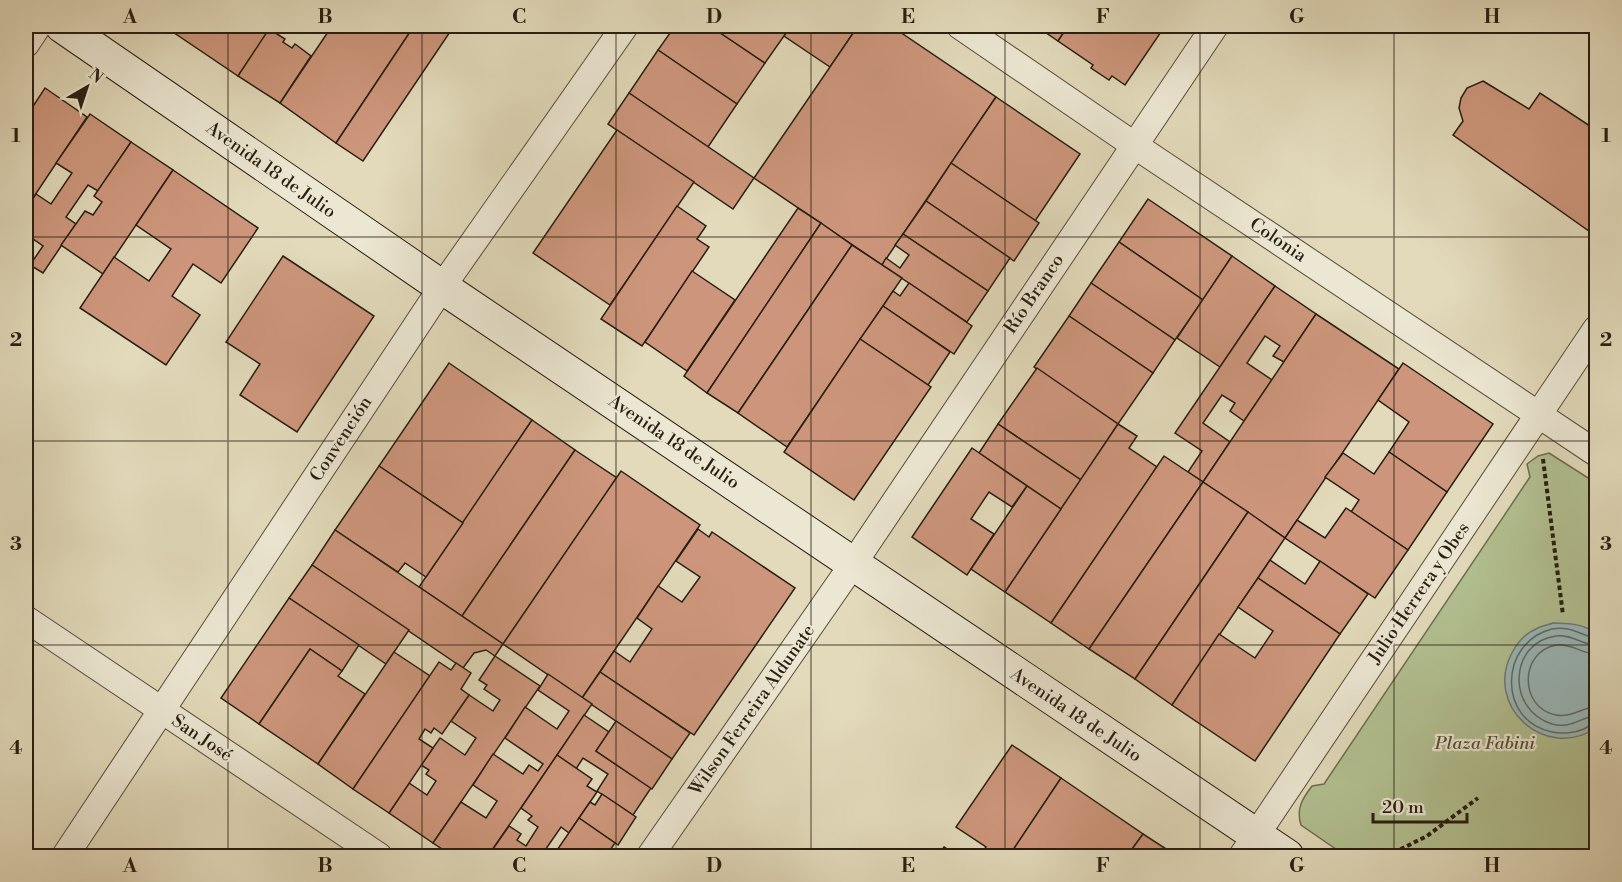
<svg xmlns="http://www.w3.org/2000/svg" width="1622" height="882" viewBox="0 0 1622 882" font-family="'Libre Bodoni',serif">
<rect width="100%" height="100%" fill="#e2dabb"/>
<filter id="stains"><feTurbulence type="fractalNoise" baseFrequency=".00333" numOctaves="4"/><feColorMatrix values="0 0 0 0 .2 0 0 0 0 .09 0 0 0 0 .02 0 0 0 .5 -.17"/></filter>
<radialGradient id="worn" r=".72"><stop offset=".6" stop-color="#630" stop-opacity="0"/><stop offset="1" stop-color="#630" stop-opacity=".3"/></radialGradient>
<!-- green -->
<path fill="#b2c091" stroke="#6d6f51" stroke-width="1.5" d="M1549 453 1596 483V856H1346L1301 825C1296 809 1302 799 1312 786L1324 784 1530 477 1527 464 1538 456Z"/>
<!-- water -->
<path fill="#99b8ba" stroke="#6c7a76" stroke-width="1.5" d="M1553 623C1569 623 1583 624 1596 633V728C1545 762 1482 705 1513 651 1518 642 1526 633 1536 629 1541 626 1548 625 1553 623Z"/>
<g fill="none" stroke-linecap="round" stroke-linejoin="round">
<!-- shore -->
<g stroke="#606b66" stroke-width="1.5">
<path d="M1596 638C1581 636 1571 625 1552 629 1499 642 1497 721 1552 732 1562 734 1575 733 1584 729 1589 726 1591 724 1596 723"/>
<path d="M1596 645C1582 645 1572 634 1556 636 1509 642 1506 710 1552 724 1572 729 1580 717 1596 716"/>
<path d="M1596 654C1582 654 1571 643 1556 645 1519 652 1519 708 1556 715 1572 718 1582 707 1596 707"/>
</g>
</g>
<!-- building -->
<g fill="#cd967c" stroke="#281e11" stroke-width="1.5">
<polygon points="164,26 272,26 238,76"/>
<polygon points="332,26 414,26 336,143 280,103"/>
<polygon points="414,26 454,26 363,161 336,143"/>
<polygon points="675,26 710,26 765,63 737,104 658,50"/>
<polygon points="710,26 791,26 765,63"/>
<polygon points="791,26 858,26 830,67 784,36"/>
<polygon points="858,26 891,26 996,97 882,265 754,178"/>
<polygon points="1036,26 1068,26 1058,41"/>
<polygon points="1068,26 1165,26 1125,85 1112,76 1109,80 1091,68 1093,65 1058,41"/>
<polygon points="269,29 285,39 283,42 292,48 295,44 311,56 280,103 238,76"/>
<polygon points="658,50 737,104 708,147 629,93"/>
<polygon points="1483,81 1529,109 1540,93 1596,130 1596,236 1453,135 1463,121 1459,108 1461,98 1467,88"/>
<polygon points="45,88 87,117 29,204 26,201 26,117"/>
<polygon points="629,93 754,178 733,209 608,124"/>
<polygon points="996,97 1080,154 1035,221 951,163"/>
<polygon points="90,114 131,142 98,191 88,185 66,217 76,224 43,273 30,265 43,246 26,234 26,209 36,194 51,204 72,173 56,163"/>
<polygon points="617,130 694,182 610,305 533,253"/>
<polygon points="131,142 173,170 103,274 61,245 85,211 93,215 102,202 94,196"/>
<polygon points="951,163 1039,223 1014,261 926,201"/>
<polygon points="173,170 258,228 221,283 193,264 172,296 200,315 166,365 80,308 114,257 149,281 171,249 136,225"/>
<polygon points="1148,199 1232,256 1203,300 1119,242"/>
<polygon points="926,201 1010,258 988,291 903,234"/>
<polygon points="677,206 706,226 697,239 709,247 642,346 601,319"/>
<polygon points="798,208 821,223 707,393 684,376"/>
<polygon points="821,223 852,245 738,413 707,393"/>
<polygon points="903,234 988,291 967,322 882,265 886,258 900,268 909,255 895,245"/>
<polygon points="1119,242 1203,300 1175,340 1091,283"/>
<polygon points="852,245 902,278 787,447 738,413"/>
<polygon points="283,256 374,316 297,432 240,395 260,364 226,342"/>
<polygon points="1232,256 1275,286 1220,367 1177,338"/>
<polygon points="692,271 735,300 687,371 645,342"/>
<polygon points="909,283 972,326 954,354 883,306 893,291 900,296"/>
<polygon points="1091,283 1175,340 1153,373 1069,316"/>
<polygon points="1275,286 1316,314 1284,362 1273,356 1280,346 1265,336 1247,363 1272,380 1244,421 1230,411 1235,403 1222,395 1203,423 1230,442 1203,482 1188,472 1202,451 1175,433"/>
<polygon points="883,306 950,352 928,385 860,339"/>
<polygon points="1316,314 1399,369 1285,538 1203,482"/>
<polygon points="1069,316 1153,373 1118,424 1034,367"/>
<polygon points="860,339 931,387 854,500 784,452"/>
<polygon points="449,363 532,420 463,523 379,466"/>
<polygon points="1403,363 1493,424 1447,492 1389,452 1409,422 1378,400"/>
<polygon points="1037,368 1118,424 1081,480 998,424"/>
<polygon points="532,420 575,450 462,616 419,587"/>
<polygon points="998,424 1081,480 1061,509 979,453"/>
<polygon points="1118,424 1137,436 1129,448 1157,467 1051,623 1005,592"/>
<polygon points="972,448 1027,486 1012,507 989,492 971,519 994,534 967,575 912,537"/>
<polygon points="575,450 617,478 503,644 462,616"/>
<polygon points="1389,452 1447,492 1408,550 1351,512 1359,500 1325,477 1343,453 1374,474"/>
<polygon points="1164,456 1203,482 1089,649 1051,623"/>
<polygon points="379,466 463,523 426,577 405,563 398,572 335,530"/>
<polygon points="621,471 700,525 582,698 503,644"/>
<polygon points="1203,482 1248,512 1135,679 1089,649"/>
<polygon points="1027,486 1061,509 1005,592 971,569"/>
<polygon points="1346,508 1408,550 1375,598 1285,538 1297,520 1325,538"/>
<polygon points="1248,512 1285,538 1172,705 1135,679"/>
<polygon points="698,529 709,537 712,532 795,588 694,735 600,672 614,651 630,662 652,629 637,618 658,586 682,602 700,577 676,561"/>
<polygon points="335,530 503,644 495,656 486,650 474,653 463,668 312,565"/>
<polygon points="1270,560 1305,584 1320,561 1368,594 1340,634 1258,578"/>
<polygon points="312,565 409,630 386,664 289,598"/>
<polygon points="1258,578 1340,634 1255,761 1172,705 1219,634 1255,658 1273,631 1238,607"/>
<polygon points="289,598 359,645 342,671 310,649 259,724 221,698"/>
<polygon points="310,649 342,671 338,676 365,694 318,764 259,724"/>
<polygon points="394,652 430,676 353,789 318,764"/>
<polygon points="495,656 540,686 433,843 389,813 409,783 427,795 436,781 426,774 429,770 421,765 440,738 465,755 476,738 451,721 469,695 493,711 500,700 484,689 487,685 479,680"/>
<polygon points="439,662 451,670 456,663 471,673 461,689 469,695 442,734 434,728 431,733 425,729 419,739 433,748 389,813 353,789"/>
<polygon points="600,672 690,733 672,759 582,698"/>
<polygon points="548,674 592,704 488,856 446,856 448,853 433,843 461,802 486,818 497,801 473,785 493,754 523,774 529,765 538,771 543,764 505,738 525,707 557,729 569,711 538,690"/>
<polygon points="584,715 609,732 596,751 651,788 633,815 597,791 608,774 583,758 576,769 557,755"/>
<polygon points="616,721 672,759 652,789 596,751"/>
<polygon points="1012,745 1061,778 1009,856 979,856 986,847 956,827"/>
<polygon points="557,755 592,779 587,786 597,792 579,818 569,833 561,827 541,856 488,856 509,826 521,834 517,840 526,846 538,827 528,820 532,816 521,808"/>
<polygon points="1061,778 1143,834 1127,856 1009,856"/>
<polygon points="602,794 636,817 618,845 579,818 590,802 595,805"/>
<polygon points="579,818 615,843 606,856 553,856"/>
<polygon points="1143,834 1177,856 1127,856"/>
<polygon points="944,847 958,856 938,856"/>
</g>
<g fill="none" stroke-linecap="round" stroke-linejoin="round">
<defs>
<g id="minor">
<polyline points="960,26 1134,145 1596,453"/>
<polyline points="26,44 38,26"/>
<polyline points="26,619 379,856"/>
<polyline points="65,856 442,287 625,26"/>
<polyline points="650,856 853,564 1215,26"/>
<polyline points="1242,856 1596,329"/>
</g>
<polyline id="secondary" points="62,26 442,287 1287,856"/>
</defs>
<!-- minor casing -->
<use href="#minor" stroke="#564d3c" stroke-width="28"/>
<!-- secondary casing -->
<use href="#secondary" stroke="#281e11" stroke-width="35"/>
<!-- path -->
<g stroke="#281e11" stroke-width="4" stroke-dasharray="4.5 3" stroke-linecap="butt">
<polyline points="1543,459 1563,615"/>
<polyline points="1387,856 1427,836 1478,798"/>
</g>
<!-- minor -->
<use href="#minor" stroke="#ece7d3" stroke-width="26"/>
<!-- secondary -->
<use href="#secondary" stroke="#ece7d3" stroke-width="33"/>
</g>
<!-- grid -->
<path fill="none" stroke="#281e11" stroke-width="1.5" stroke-opacity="0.55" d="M228 26V856M422 26V856M616 26V856M811 26V856M1005 26V856M1200 26V856M1394 26V856M26 237H1596M26 441H1596M26 645H1596"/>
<g text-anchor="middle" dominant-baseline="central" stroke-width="4.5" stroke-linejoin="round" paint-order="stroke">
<!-- street labels -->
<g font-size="18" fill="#281e11" stroke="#ece7d3">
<text transform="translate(271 170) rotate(35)">Avenida 18 de Julio</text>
<text transform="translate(1278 240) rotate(34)">Colonia</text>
<text transform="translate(1034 294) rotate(-56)">Río Branco</text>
<text transform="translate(341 439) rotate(-57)">Convención</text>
<text transform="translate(674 442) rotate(34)">Avenida 18 de Julio</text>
<text transform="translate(1419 593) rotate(-56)">Julio Herrera y Obes</text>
<text transform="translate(752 710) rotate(-55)">Wilson Ferreira Aldunate</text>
<text transform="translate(1076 715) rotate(34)">Avenida 18 de Julio</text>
<text transform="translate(202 738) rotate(34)">San José</text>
</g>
<!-- park labels -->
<g font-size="18" font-style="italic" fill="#514f37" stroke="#ece7d3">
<text x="1485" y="743">Plaza Fabini</text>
</g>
</g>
<!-- margin -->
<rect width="1622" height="882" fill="none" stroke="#e2dabb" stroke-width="66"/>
<!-- north arrow -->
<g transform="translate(87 87) rotate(39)" stroke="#ece7d3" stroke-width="4.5" paint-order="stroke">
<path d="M0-4.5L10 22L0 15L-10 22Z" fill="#281e11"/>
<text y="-9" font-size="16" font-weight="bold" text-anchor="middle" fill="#281e11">N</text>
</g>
<!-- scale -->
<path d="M1373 813v9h94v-9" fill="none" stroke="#281e11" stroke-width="3"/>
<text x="1382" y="813" font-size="18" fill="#281e11" stroke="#ece7d3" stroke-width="4.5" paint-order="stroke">20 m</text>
<rect x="33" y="33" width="1556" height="816" fill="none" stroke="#281e11" stroke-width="2"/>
<g font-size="20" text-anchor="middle" font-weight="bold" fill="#281e11">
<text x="130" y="23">A</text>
<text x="325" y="23">B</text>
<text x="519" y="23">C</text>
<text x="714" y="23">D</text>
<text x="908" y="23">E</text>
<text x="1103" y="23">F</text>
<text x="1297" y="23">G</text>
<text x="1492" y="23">H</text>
<text x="16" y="142">1</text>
<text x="1606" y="142">1</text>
<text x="16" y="346">2</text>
<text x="1606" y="346">2</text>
<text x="16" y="550">3</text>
<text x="1606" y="550">3</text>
<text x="16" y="754">4</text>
<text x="1606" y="754">4</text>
<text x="130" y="872">A</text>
<text x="325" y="872">B</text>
<text x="519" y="872">C</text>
<text x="714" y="872">D</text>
<text x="908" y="872">E</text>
<text x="1103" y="872">F</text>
<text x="1297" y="872">G</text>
<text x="1492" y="872">H</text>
</g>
<rect width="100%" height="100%" filter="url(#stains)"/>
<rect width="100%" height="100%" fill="url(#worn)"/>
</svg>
